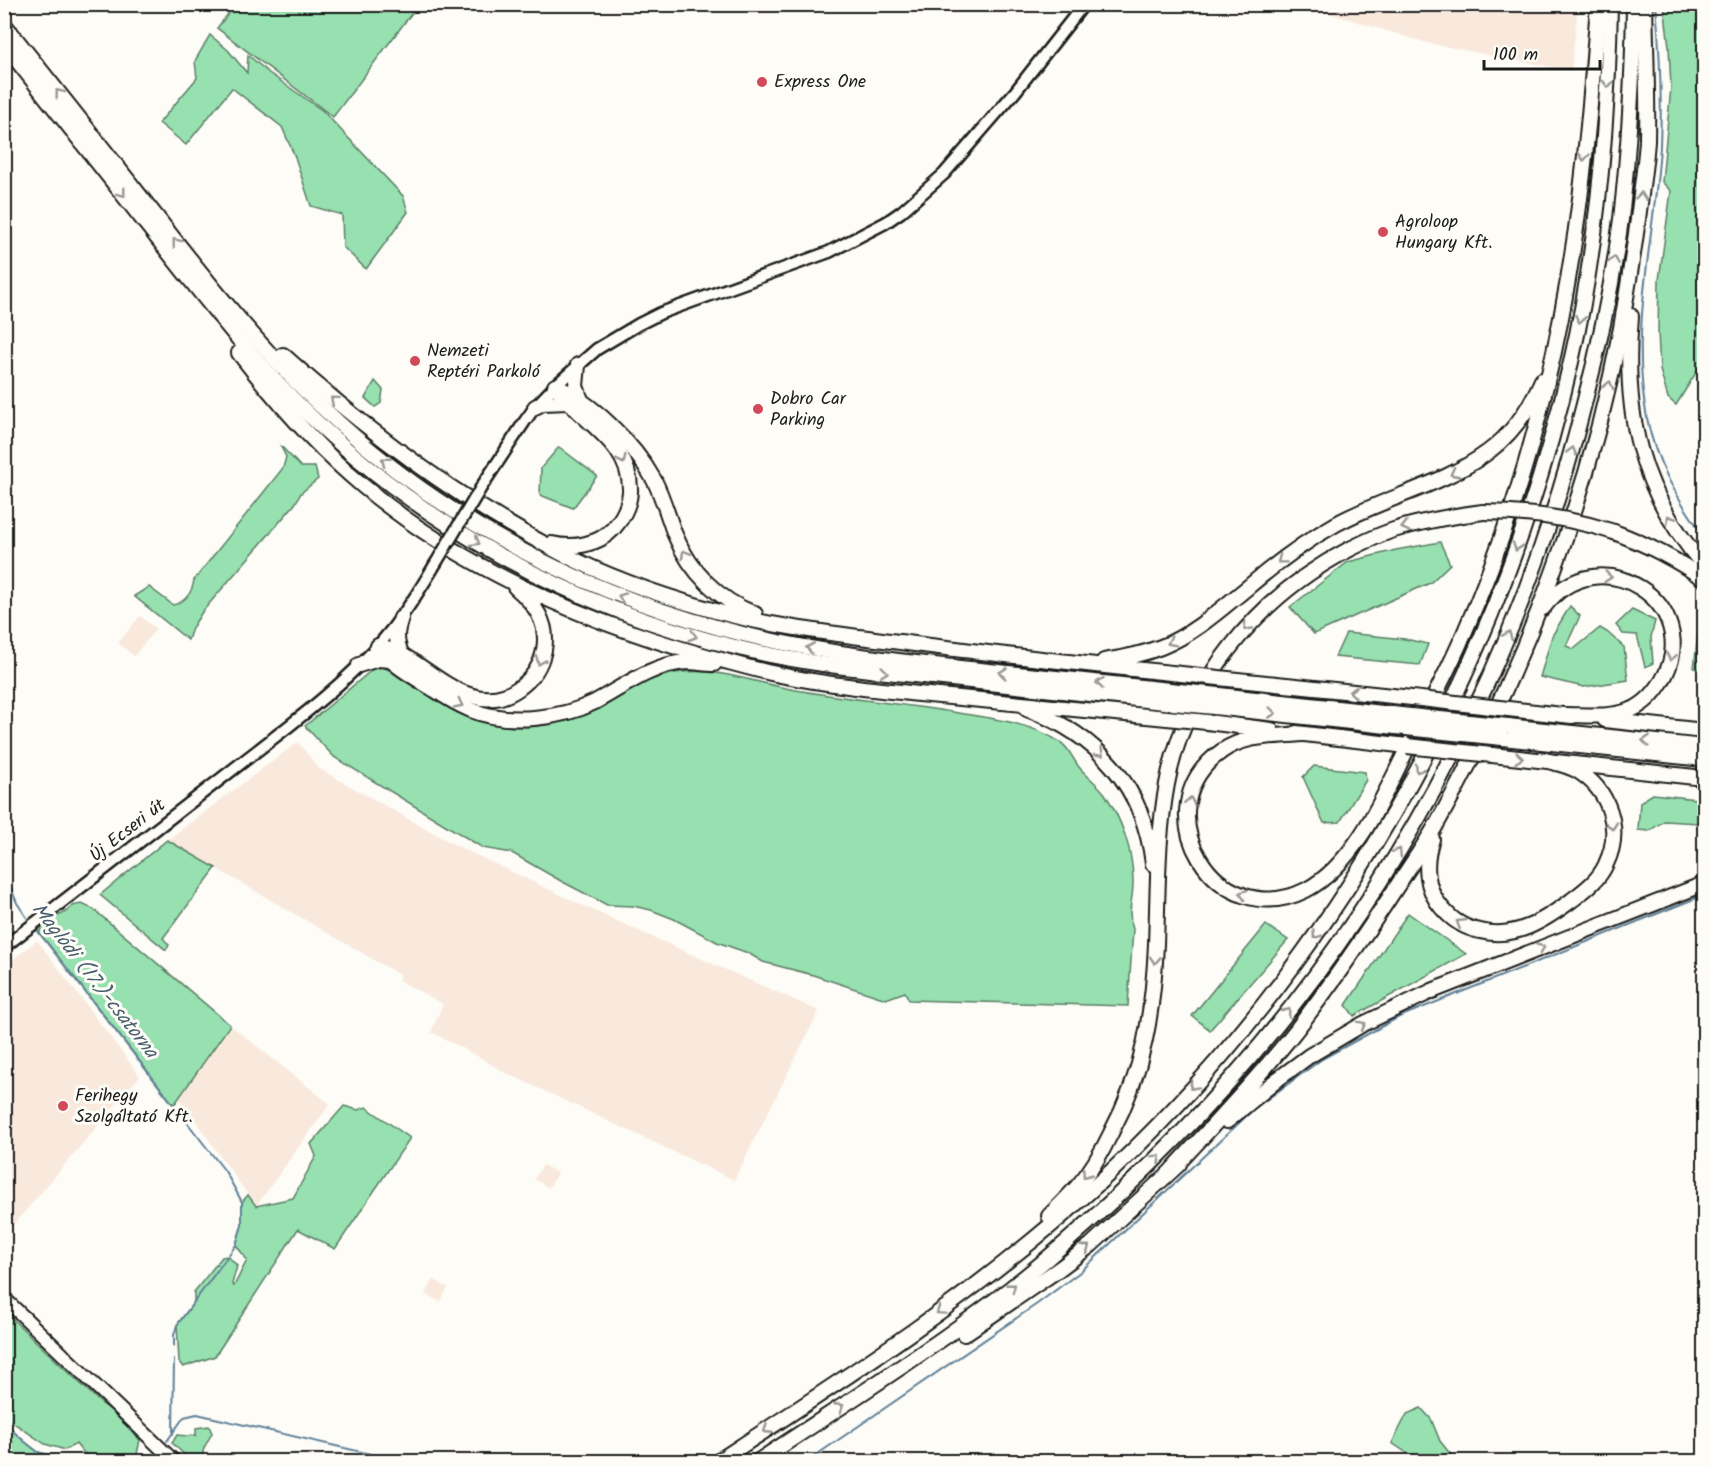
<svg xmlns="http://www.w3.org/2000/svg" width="1709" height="1466" viewBox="0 0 1709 1466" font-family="Kalam,sans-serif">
<rect width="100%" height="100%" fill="#fdfcf7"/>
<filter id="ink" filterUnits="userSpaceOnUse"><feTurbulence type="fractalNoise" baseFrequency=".0167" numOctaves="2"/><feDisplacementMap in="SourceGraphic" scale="12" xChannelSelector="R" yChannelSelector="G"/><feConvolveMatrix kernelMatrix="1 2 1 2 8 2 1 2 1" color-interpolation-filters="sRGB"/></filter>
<g filter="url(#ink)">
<!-- built -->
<g fill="#f9e9dd">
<polygon points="1302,5 1578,5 1571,71 1427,43"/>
<polygon points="140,616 156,629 134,656 118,643"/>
<polygon points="298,742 318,768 453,844 601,914 819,1011 734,1180 504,1072 479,1057 431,1032 443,1004 398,980 400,975 167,840"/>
<polygon points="37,940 140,1076 5,1235 5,966"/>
<polygon points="230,1025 330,1104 256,1206 179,1098"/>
<polygon points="543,1165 557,1173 549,1188 534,1179"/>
<polygon points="433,1279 448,1288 440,1302 425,1294"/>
</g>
<!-- green -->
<g fill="#97e0af" stroke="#5a7e66" stroke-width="1.5">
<polygon points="235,5 235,4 418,5 333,117 217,28"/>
<polygon points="1664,5 1704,5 1704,360 1676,405 1668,398 1660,370 1658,332 1659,280 1671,191 1662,182 1671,87 1669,47"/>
<polygon points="210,35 228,50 247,73 248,55 269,73 323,111 403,196 408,212 366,269 343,247 342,215 311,206 295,157 282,127 232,88 186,145 159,123 197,78 195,61"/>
<polygon points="375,381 383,390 381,403 375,407 365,398"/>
<path d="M280 445 301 467H315L318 479 301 493 295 504 202 612 192 628 188 640 134 596 149 587 173 605C185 602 192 593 194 580L283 468 286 457Z"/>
<polygon points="559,447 597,476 573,508 540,495 541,468"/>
<polygon points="1440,542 1450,564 1430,583 1314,634 1290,607 1348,562 1396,550"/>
<polygon points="1570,606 1580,616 1566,646 1574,649 1600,628 1607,632 1624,647 1628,680 1584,687 1540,677 1552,636"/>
<polygon points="1632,610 1655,621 1651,637 1653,663 1645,667 1637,635 1623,634 1616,625"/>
<polygon points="1346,633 1405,639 1428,644 1420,665 1335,657"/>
<polygon points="1698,633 1704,633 1704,671 1694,668"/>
<path d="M382 667 392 671C413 685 435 701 458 712 490 729 530 731 565 720 576 717 588 710 598 705 626 692 652 675 683 672 719 668 760 684 796 690 852 700 908 704 964 714 997 719 1032 724 1060 742 1069 747 1073 760 1079 767 1087 777 1098 784 1105 794 1121 818 1133 851 1133 880 1134 898 1126 911 1133 929L1128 1006 909 1000 905 992 886 999 813 975 763 962 748 953 717 942 674 919 651 910 633 906 607 905 561 881 512 853 483 848 334 757 305 726 373 669Z"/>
<polygon points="1314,766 1365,772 1366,780 1340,822 1324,823 1303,777"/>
<polygon points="1653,794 1704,800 1699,823 1664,821 1649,831 1638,830 1640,802"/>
<polygon points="167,840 216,868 163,938 169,945 166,950 100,895"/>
<path d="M82 904 93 909 230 1025 174 1105 38 931H40C47 913 52 920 64 913 74 907 68 906 82 904Z"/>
<polygon points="1408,913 1466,954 1354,1016 1346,1005"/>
<polygon points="1266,925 1288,940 1210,1030 1192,1016"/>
<polygon points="344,1106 358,1110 366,1107 410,1138 335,1249 298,1229 215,1356 183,1367 179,1362 177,1325 194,1302 194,1292 222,1257 228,1256 237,1266 232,1284 234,1286 247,1260 236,1245 242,1225 242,1202 248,1195 256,1206 293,1198 316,1156 311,1144"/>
<path d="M4 1311 102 1404 112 1411 140 1440 136 1459 133 1461C109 1462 91 1466 76 1444L65 1450 45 1444 5 1417Z"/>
<polygon points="1421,1408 1431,1419 1440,1441 1456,1461 1419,1461 1392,1443 1407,1414"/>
<polygon points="4,1423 24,1441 38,1452 73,1461 5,1461"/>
<polygon points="209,1426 212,1433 204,1448 201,1461 191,1461 172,1443 177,1435 187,1436 196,1435 196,1428"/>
</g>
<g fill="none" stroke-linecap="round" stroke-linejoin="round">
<!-- stream -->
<g stroke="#5f8097" stroke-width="2">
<path d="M1656 4C1660 52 1662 99 1660 146 1655 237 1629 327 1647 418 1655 462 1679 501 1704 536"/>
<polyline points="4,872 17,903 30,922"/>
<polyline points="36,929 225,1171 242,1202 242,1225 236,1245 177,1325 174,1335 174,1346"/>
<polyline points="4,1423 24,1441 38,1452 73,1462"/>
<polyline points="173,1434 174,1359"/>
<polyline points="167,1441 184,1417 197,1414 405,1462"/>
<polyline points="148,1462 155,1454"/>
<polyline points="806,1462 1037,1304 1080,1272 1255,1108 1322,1059 1399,1017 1704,895"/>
</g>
<defs>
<g id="secondary">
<polyline points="482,486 525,421 535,407 555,386 597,349 639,324 661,313 829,252 885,223 901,212 944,174 1015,92 1084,4"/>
<path d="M4 947 289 726C326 697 374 656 401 617 414 600 425 581 436 563"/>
</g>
<polyline id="primary" points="4,1298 175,1462"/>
<g id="trunk">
<path d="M4 24C55 88 105 151 155 215 212 288 270 361 339 423 454 527 596 599 747 635 823 653 902 662 980 670 1046 677 1112 684 1179 691"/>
<path d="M4 44C56 109 107 174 158 239 201 293 243 348 291 397 413 522 573 609 743 649 805 664 869 670 933 677 1013 686 1093 694 1173 703"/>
<path d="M1631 316C1623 414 1639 490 1704 566"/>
<path d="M239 353C276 401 316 447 363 486 462 569 586 622 710 657 733 663 756 670 780 675 829 685 880 690 929 695 1008 703 1088 710 1167 718"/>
<path d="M283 355C368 432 459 500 561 553 606 576 656 594 705 608 768 627 835 634 900 642 997 655 1094 665 1191 675"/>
<polyline points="578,365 576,386 581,400"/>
<path d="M555 386C592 402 634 444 654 480 663 497 668 517 675 535 690 571 718 600 755 614"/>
<polyline points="535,407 543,403 568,402"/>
<path d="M1614 532C1646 544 1676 559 1704 579"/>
<path d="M552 544C573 549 598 545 613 529 622 519 629 506 630 492 632 445 585 424 560 392"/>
<path d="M1543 608C1599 533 1707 605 1662 681 1654 694 1643 706 1628 711 1608 718 1585 715 1564 715"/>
<path d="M401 618C396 632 395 641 402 655"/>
<path d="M378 646C391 665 416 678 435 690 447 698 459 705 471 710 508 725 561 719 595 702 625 686 652 664 687 662 696 662 705 664 714 664"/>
<path d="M383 648C390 650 397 652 404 656 438 676 478 718 519 688 532 679 541 665 544 650 549 623 535 604 515 587"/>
<path d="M1104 661C1124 658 1143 654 1161 647 1194 634 1221 609 1247 588 1275 564 1304 542 1336 524 1385 497 1442 486 1488 452 1512 434 1530 408 1542 380"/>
<polyline points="359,665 378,659 391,660"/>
<polyline points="1228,679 1412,698"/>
<polyline points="1219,695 1401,715"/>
<polyline points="1214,707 1396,727"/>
<path d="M1027 709C1098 735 1144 787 1153 864"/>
<polyline points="1517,710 1572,716"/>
<polyline points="1605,720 1704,731"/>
<polyline points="1207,722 1271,730"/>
<polyline points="1508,726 1704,747"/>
<polyline points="1296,733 1407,746"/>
<path d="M1302 734C1274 737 1247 734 1222 751 1140 808 1216 935 1306 890 1354 865 1383 798 1406 751 1426 713 1446 675 1463 636 1498 556 1526 471 1546 386 1577 261 1589 133 1598 4"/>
<polyline points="1502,738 1704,759"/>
<polyline points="1492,755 1704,778"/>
<path d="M1432 839C1424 863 1425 889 1442 908 1453 921 1464 928 1480 931 1515 940 1545 920 1572 900 1585 890 1599 880 1606 864 1623 829 1609 789 1576 770 1567 765 1555 763 1545 760"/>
<polyline points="1227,1121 1278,1079 1309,1056 1363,1024 1432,991 1704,884"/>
<path d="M1172 1170C1214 1124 1258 1079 1297 1029 1334 981 1368 931 1401 880 1414 860 1428 840 1439 820 1525 666 1588 500 1621 328 1629 281 1637 234 1642 186 1644 171 1646 156 1647 141 1648 96 1646 50 1645 4"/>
<path d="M1049 1216C1058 1207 1068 1197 1077 1187 1091 1171 1102 1152 1111 1133 1144 1071 1153 1013 1156 944 1158 891 1157 837 1167 784 1186 683 1258 597 1348 550 1362 543 1378 535 1394 530 1422 521 1453 516 1483 512"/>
<polyline points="964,1334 1059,1269 1091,1245 1179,1164"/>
<path d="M717 1462C846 1378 975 1295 1089 1192 1330 973 1498 679 1571 362 1598 245 1608 125 1610 4"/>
<path d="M757 1462C862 1392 970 1327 1064 1244 1148 1171 1225 1092 1293 1005 1431 828 1530 621 1584 404 1600 343 1613 281 1621 219 1629 148 1633 76 1634 4"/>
</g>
</defs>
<!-- secondary casing -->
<use href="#secondary" stroke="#1c1c1c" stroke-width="15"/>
<!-- primary casing -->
<use href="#primary" stroke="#1c1c1c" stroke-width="16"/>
<!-- trunk casing -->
<use href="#trunk" stroke="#1c1c1c" stroke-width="18"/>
<!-- secondary -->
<use href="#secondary" stroke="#fdfcf7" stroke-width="10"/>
<!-- primary -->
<use href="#primary" stroke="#fdfcf7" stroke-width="12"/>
<!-- trunk -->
<use href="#trunk" stroke="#fdfcf7" stroke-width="14"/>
<defs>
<polyline id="secondary-bridge" points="436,563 482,486"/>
<g id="trunk-bridge">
<path d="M1483 512C1528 512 1571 518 1614 532"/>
<polyline points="1191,675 1228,679"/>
<polyline points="1179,691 1219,695"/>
<polyline points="1412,698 1517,710"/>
<polyline points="1173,703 1214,707"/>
<polyline points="1401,715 1508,726"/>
<polyline points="1167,718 1207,722"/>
<polyline points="1396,727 1502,738"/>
<polyline points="1407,746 1492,755"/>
</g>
</defs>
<!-- secondary-bridge casing -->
<use href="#secondary-bridge" stroke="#1c1c1c" stroke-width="15" stroke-linecap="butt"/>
<!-- trunk-bridge casing -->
<use href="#trunk-bridge" stroke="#1c1c1c" stroke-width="18" stroke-linecap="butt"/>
<!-- secondary-bridge -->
<use href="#secondary-bridge" stroke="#fdfcf7" stroke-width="10"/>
<!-- trunk-bridge -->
<use href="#trunk-bridge" stroke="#fdfcf7" stroke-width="14"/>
</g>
<!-- one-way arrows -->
<defs><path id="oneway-chevron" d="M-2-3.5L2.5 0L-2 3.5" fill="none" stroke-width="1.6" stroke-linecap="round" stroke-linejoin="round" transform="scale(1.5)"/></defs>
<g stroke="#989794">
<use href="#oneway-chevron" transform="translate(1608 84) rotate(92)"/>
<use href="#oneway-chevron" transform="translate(59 93) rotate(-128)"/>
<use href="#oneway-chevron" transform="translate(1584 157) rotate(95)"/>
<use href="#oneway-chevron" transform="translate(122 193) rotate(52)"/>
<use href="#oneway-chevron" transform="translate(1641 196) rotate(-84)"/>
<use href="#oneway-chevron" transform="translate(176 242) rotate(-128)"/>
<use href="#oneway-chevron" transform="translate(1614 260) rotate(-81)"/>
<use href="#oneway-chevron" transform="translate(1580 319) rotate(101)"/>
<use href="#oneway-chevron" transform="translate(1609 385) rotate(-76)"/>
<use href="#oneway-chevron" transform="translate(334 400) rotate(-140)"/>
<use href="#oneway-chevron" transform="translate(1572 451) rotate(-75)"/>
<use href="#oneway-chevron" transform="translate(622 460) rotate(63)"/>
<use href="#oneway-chevron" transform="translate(385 461) rotate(-142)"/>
<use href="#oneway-chevron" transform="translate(1454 473) rotate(152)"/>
<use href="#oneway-chevron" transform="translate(1670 519) rotate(-122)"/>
<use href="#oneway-chevron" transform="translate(1405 527) rotate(166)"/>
<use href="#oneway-chevron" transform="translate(476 542) rotate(31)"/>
<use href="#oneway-chevron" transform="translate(1517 547) rotate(109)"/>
<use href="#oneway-chevron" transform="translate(685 554) rotate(-120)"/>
<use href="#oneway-chevron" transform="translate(1281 560) rotate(143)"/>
<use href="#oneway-chevron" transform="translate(1608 577) rotate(6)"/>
<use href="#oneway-chevron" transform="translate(622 597) rotate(-159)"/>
<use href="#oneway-chevron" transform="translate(1247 627) rotate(133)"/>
<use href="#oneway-chevron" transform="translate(1508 635) rotate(-68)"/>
<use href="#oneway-chevron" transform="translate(693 636) rotate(17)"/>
<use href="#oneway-chevron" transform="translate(1171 642) rotate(153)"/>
<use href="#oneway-chevron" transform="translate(810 648) rotate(-170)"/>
<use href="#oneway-chevron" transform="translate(1671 657) rotate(101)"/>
<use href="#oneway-chevron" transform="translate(540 661) rotate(113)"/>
<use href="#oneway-chevron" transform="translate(884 672) rotate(6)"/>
<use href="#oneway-chevron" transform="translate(1003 673) rotate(-174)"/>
<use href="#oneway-chevron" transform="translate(1100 683) rotate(-174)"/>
<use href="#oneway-chevron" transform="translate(1353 692) rotate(-174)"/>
<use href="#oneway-chevron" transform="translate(459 704) rotate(27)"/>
<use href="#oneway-chevron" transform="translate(1272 713) rotate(6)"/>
<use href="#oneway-chevron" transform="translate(1646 741) rotate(-174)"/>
<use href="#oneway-chevron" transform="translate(1100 753) rotate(44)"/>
<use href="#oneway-chevron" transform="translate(1519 758) rotate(5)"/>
<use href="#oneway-chevron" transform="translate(1419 769) rotate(120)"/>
<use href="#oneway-chevron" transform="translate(1190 801) rotate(-79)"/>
<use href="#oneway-chevron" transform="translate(1612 826) rotate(85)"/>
<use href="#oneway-chevron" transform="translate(1398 852) rotate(-59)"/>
<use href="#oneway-chevron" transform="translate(1243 894) rotate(-162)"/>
<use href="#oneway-chevron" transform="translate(1460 923) rotate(-148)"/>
<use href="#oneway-chevron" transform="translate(1316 935) rotate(126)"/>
<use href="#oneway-chevron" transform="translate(1541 948) rotate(-22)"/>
<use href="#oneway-chevron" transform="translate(1155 960) rotate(94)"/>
<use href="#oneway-chevron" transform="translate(1287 1012) rotate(-51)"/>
<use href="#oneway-chevron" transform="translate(1362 1025) rotate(-27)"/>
<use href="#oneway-chevron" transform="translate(1193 1086) rotate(133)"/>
<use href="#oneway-chevron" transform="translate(1157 1158) rotate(-45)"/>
<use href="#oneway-chevron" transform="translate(1086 1174) rotate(125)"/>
<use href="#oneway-chevron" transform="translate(1086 1248) rotate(-38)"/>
<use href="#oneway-chevron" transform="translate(1012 1287) rotate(-38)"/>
<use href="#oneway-chevron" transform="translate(940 1311) rotate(145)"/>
<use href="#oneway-chevron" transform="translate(840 1407) rotate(-33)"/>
<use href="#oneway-chevron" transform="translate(767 1430) rotate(147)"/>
</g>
</g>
<!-- markers -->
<g fill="#d1495b" stroke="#fdfcf7" stroke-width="2">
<circle cx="762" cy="82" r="6"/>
<circle cx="1383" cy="232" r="6"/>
<circle cx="415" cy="361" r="6"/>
<circle cx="758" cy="409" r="6"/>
<circle cx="63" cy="1106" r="6"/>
</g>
<g text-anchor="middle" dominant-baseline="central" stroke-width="6" stroke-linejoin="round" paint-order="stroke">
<!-- poi labels -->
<g font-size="18" fill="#1c1c1c" stroke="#fdfcf7" text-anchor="start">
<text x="774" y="82">Express One</text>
<text x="1395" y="222">Agroloop<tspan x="1395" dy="21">Hungary Kft.</tspan></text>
<text x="427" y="351">Nemzeti<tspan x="427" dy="21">Reptéri Parkoló</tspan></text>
<text x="770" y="399">Dobro Car<tspan x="770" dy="21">Parking</tspan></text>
<text x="75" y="1096">Ferihegy<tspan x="75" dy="21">Szolgáltató Kft.</tspan></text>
</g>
<!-- street labels -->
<g font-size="18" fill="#1c1c1c" stroke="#fdfcf7">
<text transform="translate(128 831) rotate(-38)">Új Ecseri út</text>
</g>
<!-- water labels -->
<g font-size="20" font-style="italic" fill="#485e6e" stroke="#fdfcf7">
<text transform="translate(94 981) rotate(52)">Maglódi (17.)-csatorna</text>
</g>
</g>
<!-- margin -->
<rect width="1709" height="1466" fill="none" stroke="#fdfcf7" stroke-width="24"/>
<rect x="12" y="12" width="1685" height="1442" fill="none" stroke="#1c1c1c" stroke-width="2" filter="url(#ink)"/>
<!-- scale -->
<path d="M1484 60v9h116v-9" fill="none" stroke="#1c1c1c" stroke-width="3"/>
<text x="1493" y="60" font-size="18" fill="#1c1c1c" stroke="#fdfcf7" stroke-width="4.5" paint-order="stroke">100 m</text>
</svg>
